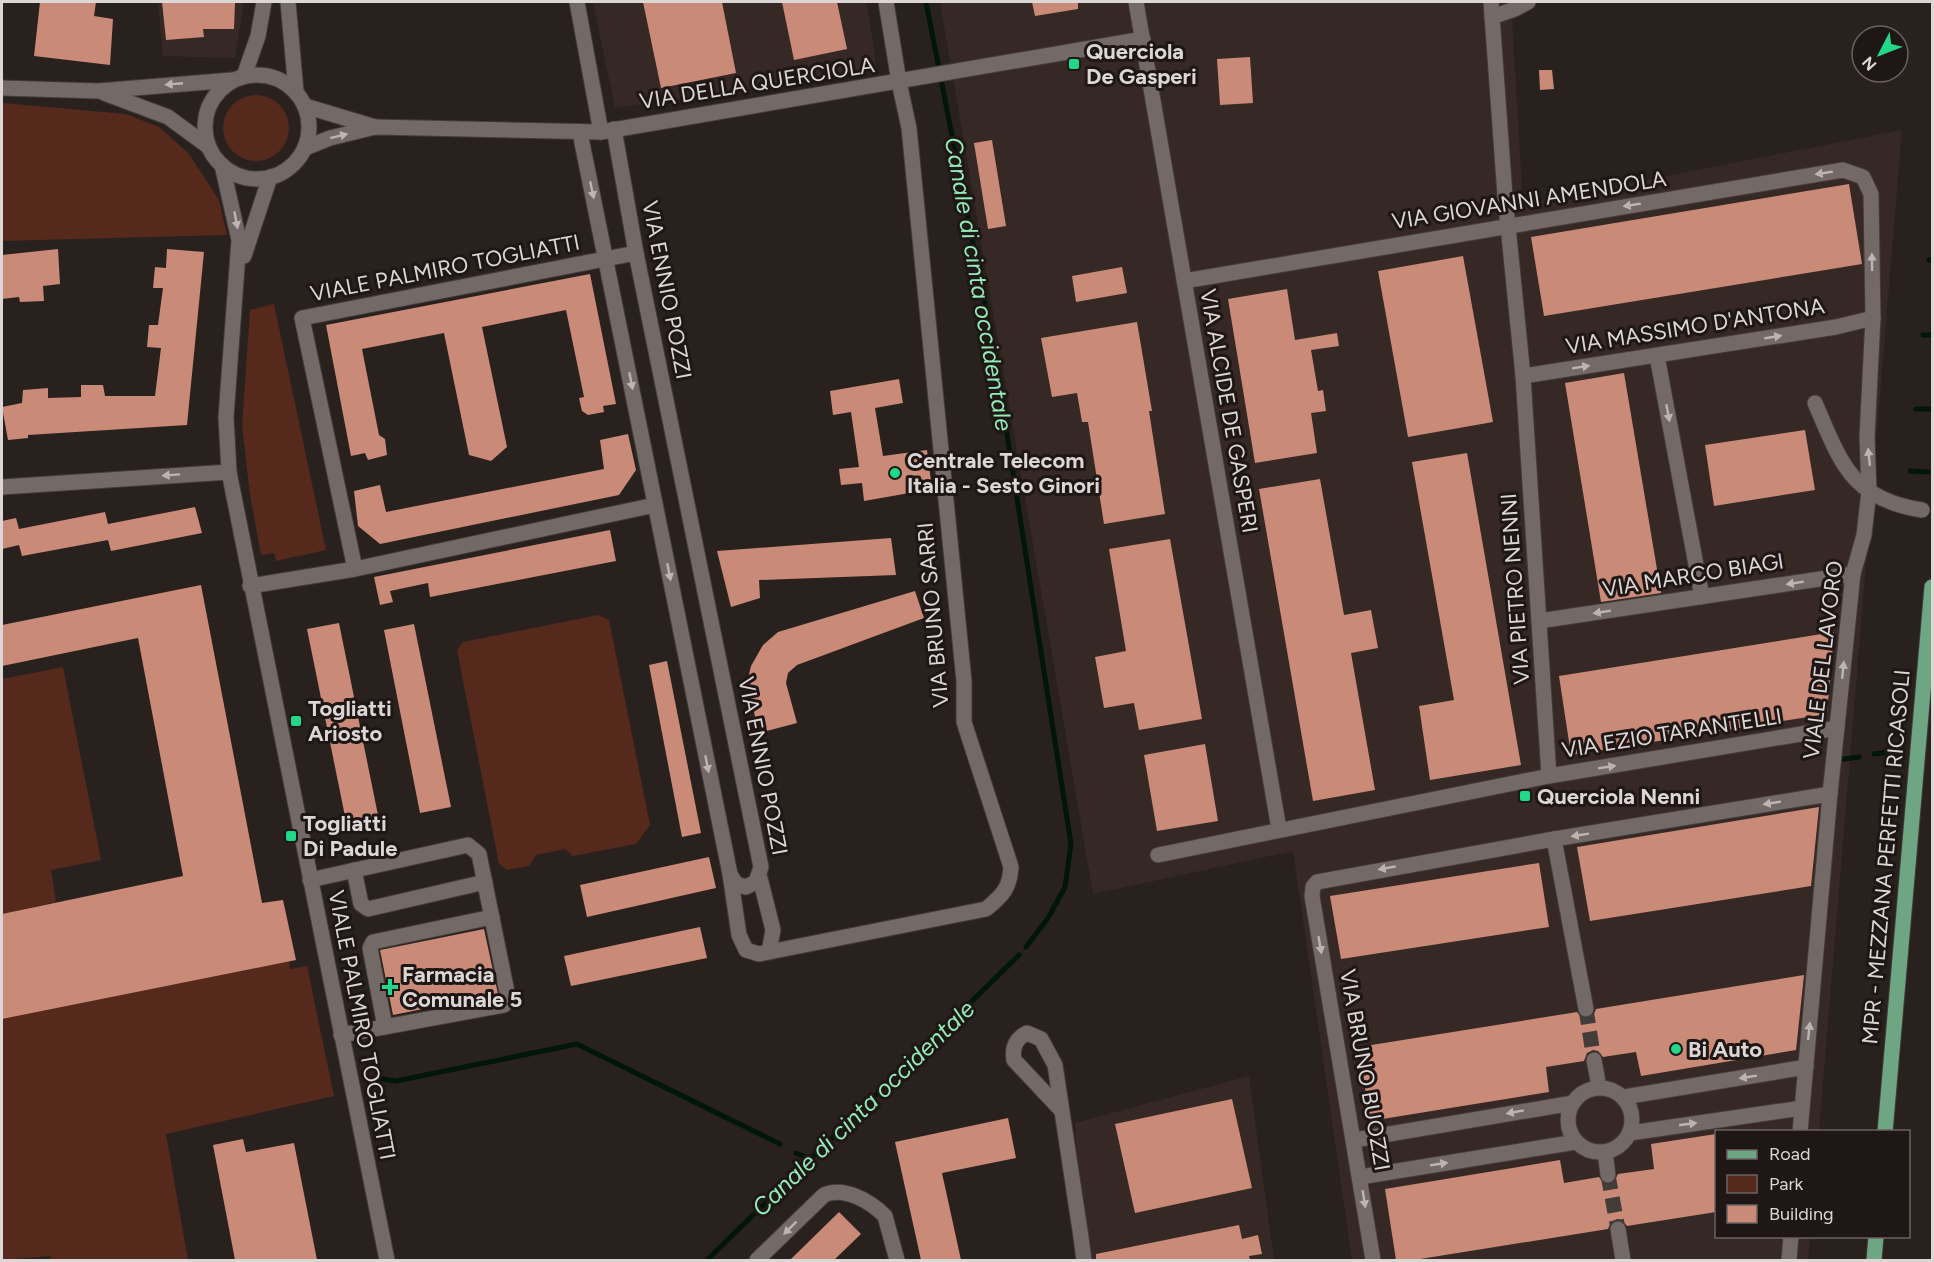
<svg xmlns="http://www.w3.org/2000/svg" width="1934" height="1262" viewBox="0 0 1934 1262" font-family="Figtree,sans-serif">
<rect width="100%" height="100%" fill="#29211e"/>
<!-- built -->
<g fill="#362824">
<polygon points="158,2 244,2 235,58 163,56"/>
<polygon points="593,2 867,2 877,71 615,108"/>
<polygon points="940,2 1511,2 1523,204 1902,130 1819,1131 1716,1132 1716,1236 1810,1237 1808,1260 1352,1260 1293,851 1093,894"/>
<polygon points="1249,1076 1274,1260 1083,1260 1075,1123"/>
</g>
<!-- green -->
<g fill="#55291c">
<circle cx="256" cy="128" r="33"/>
<polygon points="2,103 126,114 159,127 189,154 219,200 227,235 2,241"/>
<polygon points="274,304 326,550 276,561 274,553 261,555 250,495 242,425 250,310"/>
<polygon points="598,615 609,620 650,825 636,844 573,856 565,849 536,855 529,866 507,870 499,864 457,650 463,642"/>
<polygon points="63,667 101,860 51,870 56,902 2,914 2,679"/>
<polygon points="289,961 290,969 307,966 334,1096 166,1134 188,1260 51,1260 50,1256 2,1260 2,1019"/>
</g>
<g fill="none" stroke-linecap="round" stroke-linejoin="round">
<!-- stream -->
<g stroke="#001607" stroke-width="5">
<polyline points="926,2 994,351 1071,844 1065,887 1048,918 1026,947"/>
<polyline points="1929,260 1932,260"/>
<polyline points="1923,335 1932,335"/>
<polyline points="1916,409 1932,409"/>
<polyline points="1910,471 1928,472"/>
<polyline points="1874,754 1889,752"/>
<polyline points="1844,759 1859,757"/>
<polyline points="376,1078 396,1081 577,1044 780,1144"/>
<polyline points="796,1153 810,1159"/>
<polyline points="707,1260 1019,955"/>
</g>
</g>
<!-- building -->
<g fill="#ca8a78">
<polygon points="40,2 96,2 94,16 113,19 110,65 34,56"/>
<polygon points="162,2 235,2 234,29 203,29 204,37 166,40"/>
<polygon points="643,2 722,2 736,73 661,88"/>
<polygon points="782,2 837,2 847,49 794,60"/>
<polygon points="1032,2 1078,2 1078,9 1035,16"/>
<polygon points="1250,57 1253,103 1220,105 1217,59"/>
<polygon points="1539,70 1552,70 1554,89 1540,90"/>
<polygon points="992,140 1006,226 988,229 974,143"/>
<polygon points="1849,184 1862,264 1544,316 1531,237"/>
<polygon points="58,249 60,284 43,286 44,301 20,302 19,297 2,299 2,255"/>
<polygon points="167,249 204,252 187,425 28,435 28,438 8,440 2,407 22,403 23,390 48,388 48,398 81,397 81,385 103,385 105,396 155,396 161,348 147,347 149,325 158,325 163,288 153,288 155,267 166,268"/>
<polygon points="1463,256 1493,422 1408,437 1378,271"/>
<polygon points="1122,267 1127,293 1076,302 1072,276"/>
<polygon points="590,274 616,404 603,406 604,412 588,415 582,411 579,398 584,397 566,310 482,327 507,447 491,461 469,455 444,333 362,349 379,435 385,439 387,455 368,460 365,453 351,456 326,325"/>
<polygon points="1287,289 1295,340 1337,333 1339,346 1311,350 1318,391 1323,390 1326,411 1311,413 1317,453 1255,463 1228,299"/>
<polygon points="1137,322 1152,411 1149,411 1165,514 1104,524 1088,422 1082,422 1077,393 1052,397 1041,338"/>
<polygon points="1624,373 1661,593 1601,602 1565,383"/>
<polygon points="899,379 903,403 875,408 883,456 927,450 932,489 864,501 862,483 841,485 839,469 859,467 851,412 833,415 830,391"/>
<polygon points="1805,430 1815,490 1714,506 1705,445"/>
<polygon points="628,434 636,470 619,495 380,544 358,526 354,491 380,485 386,512 604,469 600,440"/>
<polygon points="1467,453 1521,765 1430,780 1419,706 1454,700 1412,462"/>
<polygon points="1320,479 1344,615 1371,610 1378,648 1351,653 1375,790 1313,801 1259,489"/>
<polygon points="195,507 202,533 111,551 108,540 22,556 19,545 2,549 2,521 16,518 19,529 105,512 108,524"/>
<polygon points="610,530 616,561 430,597 428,583 390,591 393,602 380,605 374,577"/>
<polygon points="891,538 896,575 759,580 760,598 731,607 717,551"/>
<polygon points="1170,539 1202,719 1139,730 1134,703 1104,708 1095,657 1126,651 1109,549"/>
<polygon points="201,585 262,903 283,900 296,960 2,1019 2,914 183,876 138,638 2,666 2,625"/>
<polygon points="915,591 924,618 797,665 788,673 786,683 797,723 759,733 747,683 751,666 763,645 778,632"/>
<polygon points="339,623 380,825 348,831 307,629"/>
<polygon points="414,624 451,807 420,813 384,630"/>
<polygon points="1834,632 1827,714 1571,755 1559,676"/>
<polygon points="667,661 701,833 682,837 649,665"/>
<polygon points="1205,744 1218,821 1157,831 1144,755"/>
<polygon points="1819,807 1811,886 1590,921 1577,847"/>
<polygon points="709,857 716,888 587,917 580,885"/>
<polygon points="1539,863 1549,927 1341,959 1330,896"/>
<polygon points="700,927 707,958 571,986 564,956"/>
<polygon points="484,929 498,994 393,1015 380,950"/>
<polygon points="1804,975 1796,1050 1641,1076 1636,1052 1603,1057 1598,1051 1593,1050 1587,1053 1584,1061 1546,1067 1549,1092 1370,1121 1359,1047 1577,1012 1582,1018 1587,1019 1593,1016 1596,1009"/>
<polygon points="1232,1099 1252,1188 1135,1213 1115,1124"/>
<polygon points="1008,1118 1016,1158 942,1173 961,1260 921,1260 895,1142"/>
<polygon points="1716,1134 1716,1212 1627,1226 1622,1220 1617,1219 1611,1222 1608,1229 1414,1260 1396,1260 1385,1189 1560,1160 1564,1183 1599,1177 1604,1184 1610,1185 1614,1182 1618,1174 1654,1169 1651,1144"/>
<polygon points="243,1139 246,1152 294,1143 317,1260 235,1260 213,1145"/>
<polygon points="839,1212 861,1234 834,1260 790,1260"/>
<polygon points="1239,1225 1242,1239 1258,1235 1262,1254 1249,1256 1250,1260 1096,1260 1096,1254"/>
</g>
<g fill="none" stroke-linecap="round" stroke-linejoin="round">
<!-- minor-tunnel -->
<g stroke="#443c39" stroke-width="15" stroke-dasharray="15 8" stroke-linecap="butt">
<polyline points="1586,1009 1594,1060"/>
<polyline points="1608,1175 1618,1229"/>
</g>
<defs>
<g id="minor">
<polyline points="288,2 296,91"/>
<polyline points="577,2 601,132"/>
<polyline points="1136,2 1279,829"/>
<polyline points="1491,2 1505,196 1523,376 1549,776"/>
<polyline points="1492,17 1515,9 1528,2"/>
<circle cx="257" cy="127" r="52"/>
<polyline points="244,76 258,36 264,2"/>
<polyline points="2,88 98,91 232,80"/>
<polyline points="104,93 168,117 209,147"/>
<polyline points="305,106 375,127"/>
<polyline points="580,133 730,874 736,884 746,887 756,882 761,867 636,253 614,129"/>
<polyline points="305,148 330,138 375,127 601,132 1143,39"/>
<polyline points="222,165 239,240 226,417 229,472 387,1260"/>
<polyline points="244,256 270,177"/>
<polyline points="1184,281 1843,170 1863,177 1871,194 1873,318 1867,437 1869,491 1864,535 1853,574 1830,794 1800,1132"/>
<polyline points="1657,356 1702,597"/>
<polyline points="1523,376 1836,327 1873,318"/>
<path d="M1815 403C1841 463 1851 499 1922 510"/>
<polyline points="2,487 229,472"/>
<polyline points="355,569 302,318 636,253"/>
<polyline points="250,586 355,569 655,505"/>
<polyline points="1539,621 1853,574"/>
<polyline points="1554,839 1586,1009"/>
<polyline points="1158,855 1549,776 1837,728"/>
<polyline points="354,870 361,904 368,909 485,882"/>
<polyline points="730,874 739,935 746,950 759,954 769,952 773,930 760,878"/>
<polyline points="310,880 468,845 479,854 508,997 504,1005 341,1035"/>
<path d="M769 952 986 909C1002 896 1010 888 1011 867L964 722V681L909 128 899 82 886 2"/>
<polyline points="385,1027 370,948 373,942 492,917"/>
<polyline points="1594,1060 1599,1087"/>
<circle cx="1600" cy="1120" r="32"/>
<polyline points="1624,1097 1806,1067"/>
<path d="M1062 1111 1014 1060C1012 1048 1015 1039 1027 1033L1041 1039 1055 1065 1081 1237 1084 1260"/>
<polyline points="1630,1133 1802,1108"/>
<polyline points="1354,1140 1573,1103"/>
<polyline points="1605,1152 1608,1175"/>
<polyline points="1360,1177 1576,1142"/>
<polyline points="1618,1229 1623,1260"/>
<path d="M757 1260 824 1195C844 1186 870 1201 885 1216L897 1260"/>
<polyline points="1373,1260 1312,896 1313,887 1317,882 1554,839 1830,794"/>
<polyline points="1789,1260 1791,1236"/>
</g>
<g id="major">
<polyline points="1885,1132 1932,587"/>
<polyline points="1874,1260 1876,1236"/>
</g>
</defs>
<!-- minor casing -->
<use href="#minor" stroke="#423b39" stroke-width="17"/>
<!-- major casing -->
<use href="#major" stroke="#423b39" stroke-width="17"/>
<!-- minor -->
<use href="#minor" stroke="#736966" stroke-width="15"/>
<!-- major -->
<use href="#major" stroke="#6ea683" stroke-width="15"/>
</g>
<!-- one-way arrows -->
<defs><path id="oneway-solid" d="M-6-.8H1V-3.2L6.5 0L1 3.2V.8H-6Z" transform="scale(1.5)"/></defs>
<g fill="#bcb5b4">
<use href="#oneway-solid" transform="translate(174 84) rotate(175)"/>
<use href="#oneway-solid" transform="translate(339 136) rotate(-14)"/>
<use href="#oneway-solid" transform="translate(1824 173) rotate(171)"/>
<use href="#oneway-solid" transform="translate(592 190) rotate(78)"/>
<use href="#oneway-solid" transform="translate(1632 205) rotate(171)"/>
<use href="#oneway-solid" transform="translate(236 220) rotate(79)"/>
<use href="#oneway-solid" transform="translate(1872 262) rotate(-91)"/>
<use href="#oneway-solid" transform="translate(1773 337) rotate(-9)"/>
<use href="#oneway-solid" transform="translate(1581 367) rotate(-9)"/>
<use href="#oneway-solid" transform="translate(631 381) rotate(79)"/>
<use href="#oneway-solid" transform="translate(1668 413) rotate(79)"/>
<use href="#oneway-solid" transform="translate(1869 457) rotate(-96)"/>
<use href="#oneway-solid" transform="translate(171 475) rotate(176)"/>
<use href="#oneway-solid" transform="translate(669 572) rotate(79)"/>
<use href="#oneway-solid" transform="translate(1795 583) rotate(171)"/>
<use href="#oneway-solid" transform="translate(1602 612) rotate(171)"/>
<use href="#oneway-solid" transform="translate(1843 670) rotate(-84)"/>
<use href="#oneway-solid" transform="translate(707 764) rotate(79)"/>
<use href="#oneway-solid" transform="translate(1607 767) rotate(-9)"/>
<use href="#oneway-solid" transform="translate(1772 803) rotate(171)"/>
<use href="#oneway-solid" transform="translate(1580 835) rotate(171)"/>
<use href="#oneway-solid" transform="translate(1387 868) rotate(170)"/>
<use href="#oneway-solid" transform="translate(1320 945) rotate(80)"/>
<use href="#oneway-solid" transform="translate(1809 1031) rotate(-84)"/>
<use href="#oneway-solid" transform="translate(1748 1077) rotate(171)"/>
<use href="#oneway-solid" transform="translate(1515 1112) rotate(170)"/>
<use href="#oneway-solid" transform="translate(1688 1124) rotate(-8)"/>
<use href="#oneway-solid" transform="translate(1439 1164) rotate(-9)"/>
<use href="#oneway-solid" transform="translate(1364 1199) rotate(81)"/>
<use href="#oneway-solid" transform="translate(790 1228) rotate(135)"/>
</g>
<!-- markers -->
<g fill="#20d887" stroke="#1f1715" stroke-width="2">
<rect x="1068" y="58" width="12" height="12" rx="3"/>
<circle cx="895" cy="473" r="6"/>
<rect x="290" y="715" width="12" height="12" rx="3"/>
<rect x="1519" y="790" width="12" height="12" rx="3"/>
<rect x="285" y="830" width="12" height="12" rx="3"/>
<path d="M387 978h6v6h6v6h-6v6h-6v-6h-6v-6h6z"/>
<circle cx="1676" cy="1049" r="6"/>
</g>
<g text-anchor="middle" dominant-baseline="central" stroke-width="6" stroke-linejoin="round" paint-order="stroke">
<!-- poi labels -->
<g font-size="22" font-weight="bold" fill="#dcd6d5" stroke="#1f1715" text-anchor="start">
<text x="1086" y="51">Querciola<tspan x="1086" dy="25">De Gasperi</tspan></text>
<text x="907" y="460">Centrale Telecom<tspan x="907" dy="25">Italia - Sesto Ginori</tspan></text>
<text x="308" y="708">Togliatti<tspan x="308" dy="25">Ariosto</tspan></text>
<text x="1537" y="796">Querciola Nenni</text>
<text x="303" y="823">Togliatti<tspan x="303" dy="25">Di Padule</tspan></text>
<text x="402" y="974">Farmacia<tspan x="402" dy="25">Comunale 5</tspan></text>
<text x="1688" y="1049">Bi Auto</text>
</g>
<!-- street labels -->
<g font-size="22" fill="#dcd6d5" stroke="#1f1715">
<text transform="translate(757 83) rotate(-9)">VIA DELLA QUERCIOLA</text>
<text transform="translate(1529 200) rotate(-9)">VIA GIOVANNI AMENDOLA</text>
<text transform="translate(445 268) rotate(-11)">VIALE PALMIRO TOGLIATTI</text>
<text transform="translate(667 290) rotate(79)">VIA ENNIO POZZI</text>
<text transform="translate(1695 326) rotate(-9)">VIA MASSIMO D'ANTONA</text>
<text transform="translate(1229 411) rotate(80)">VIA ALCIDE DE GASPERI</text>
<text transform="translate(1693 575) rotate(-9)">VIA MARCO BIAGI</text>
<text transform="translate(1515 589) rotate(-94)">VIA PIETRO NENNI</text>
<text transform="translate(933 615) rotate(-95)">VIA BRUNO SARRI</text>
<text transform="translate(1823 660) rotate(-83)">VIALE DEL LAVORO</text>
<text transform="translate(1672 733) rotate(-9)">VIA EZIO TARANTELLI</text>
<text transform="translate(763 766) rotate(79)">VIA ENNIO POZZI</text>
<text transform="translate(1886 857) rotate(-85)">MPR - MEZZANA PERFETTI RICASOLI</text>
<text transform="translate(362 1025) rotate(79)">VIALE PALMIRO TOGLIATTI</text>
<text transform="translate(1365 1070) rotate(80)">VIA BRUNO BUOZZI</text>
</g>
<!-- water labels -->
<g font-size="24" font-style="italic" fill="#93ebb7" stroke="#1f1715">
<text transform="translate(979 284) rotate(80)">Canale di cinta occidentale</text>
<text transform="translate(863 1108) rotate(-44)">Canale di cinta occidentale</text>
</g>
</g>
<!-- border -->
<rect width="1934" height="1262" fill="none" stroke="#dcd6d5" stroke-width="6"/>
<!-- legend -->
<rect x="1715" y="1130" width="195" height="108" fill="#1f1715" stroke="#6b6362" stroke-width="1.5"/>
<rect x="1727" y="1150" width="30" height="9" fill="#6ea683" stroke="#6b6362" stroke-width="1.5"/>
<text x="1769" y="1160" font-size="18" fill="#dcd6d5">Road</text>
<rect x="1727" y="1175" width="30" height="18" fill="#55291c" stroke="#6b6362" stroke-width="1.5"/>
<text x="1769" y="1190" font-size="18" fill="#dcd6d5">Park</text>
<rect x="1727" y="1205" width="30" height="18" fill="#ca8a78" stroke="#6b6362" stroke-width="1.5"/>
<text x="1769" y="1220" font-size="18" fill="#dcd6d5">Building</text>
<!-- north arrow -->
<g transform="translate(1880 54) rotate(228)"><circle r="28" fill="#1f1715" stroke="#6b6362" stroke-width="1.5"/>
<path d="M0-4.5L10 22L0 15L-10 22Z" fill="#20d887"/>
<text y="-9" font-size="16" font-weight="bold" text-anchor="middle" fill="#dcd6d5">N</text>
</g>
</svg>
